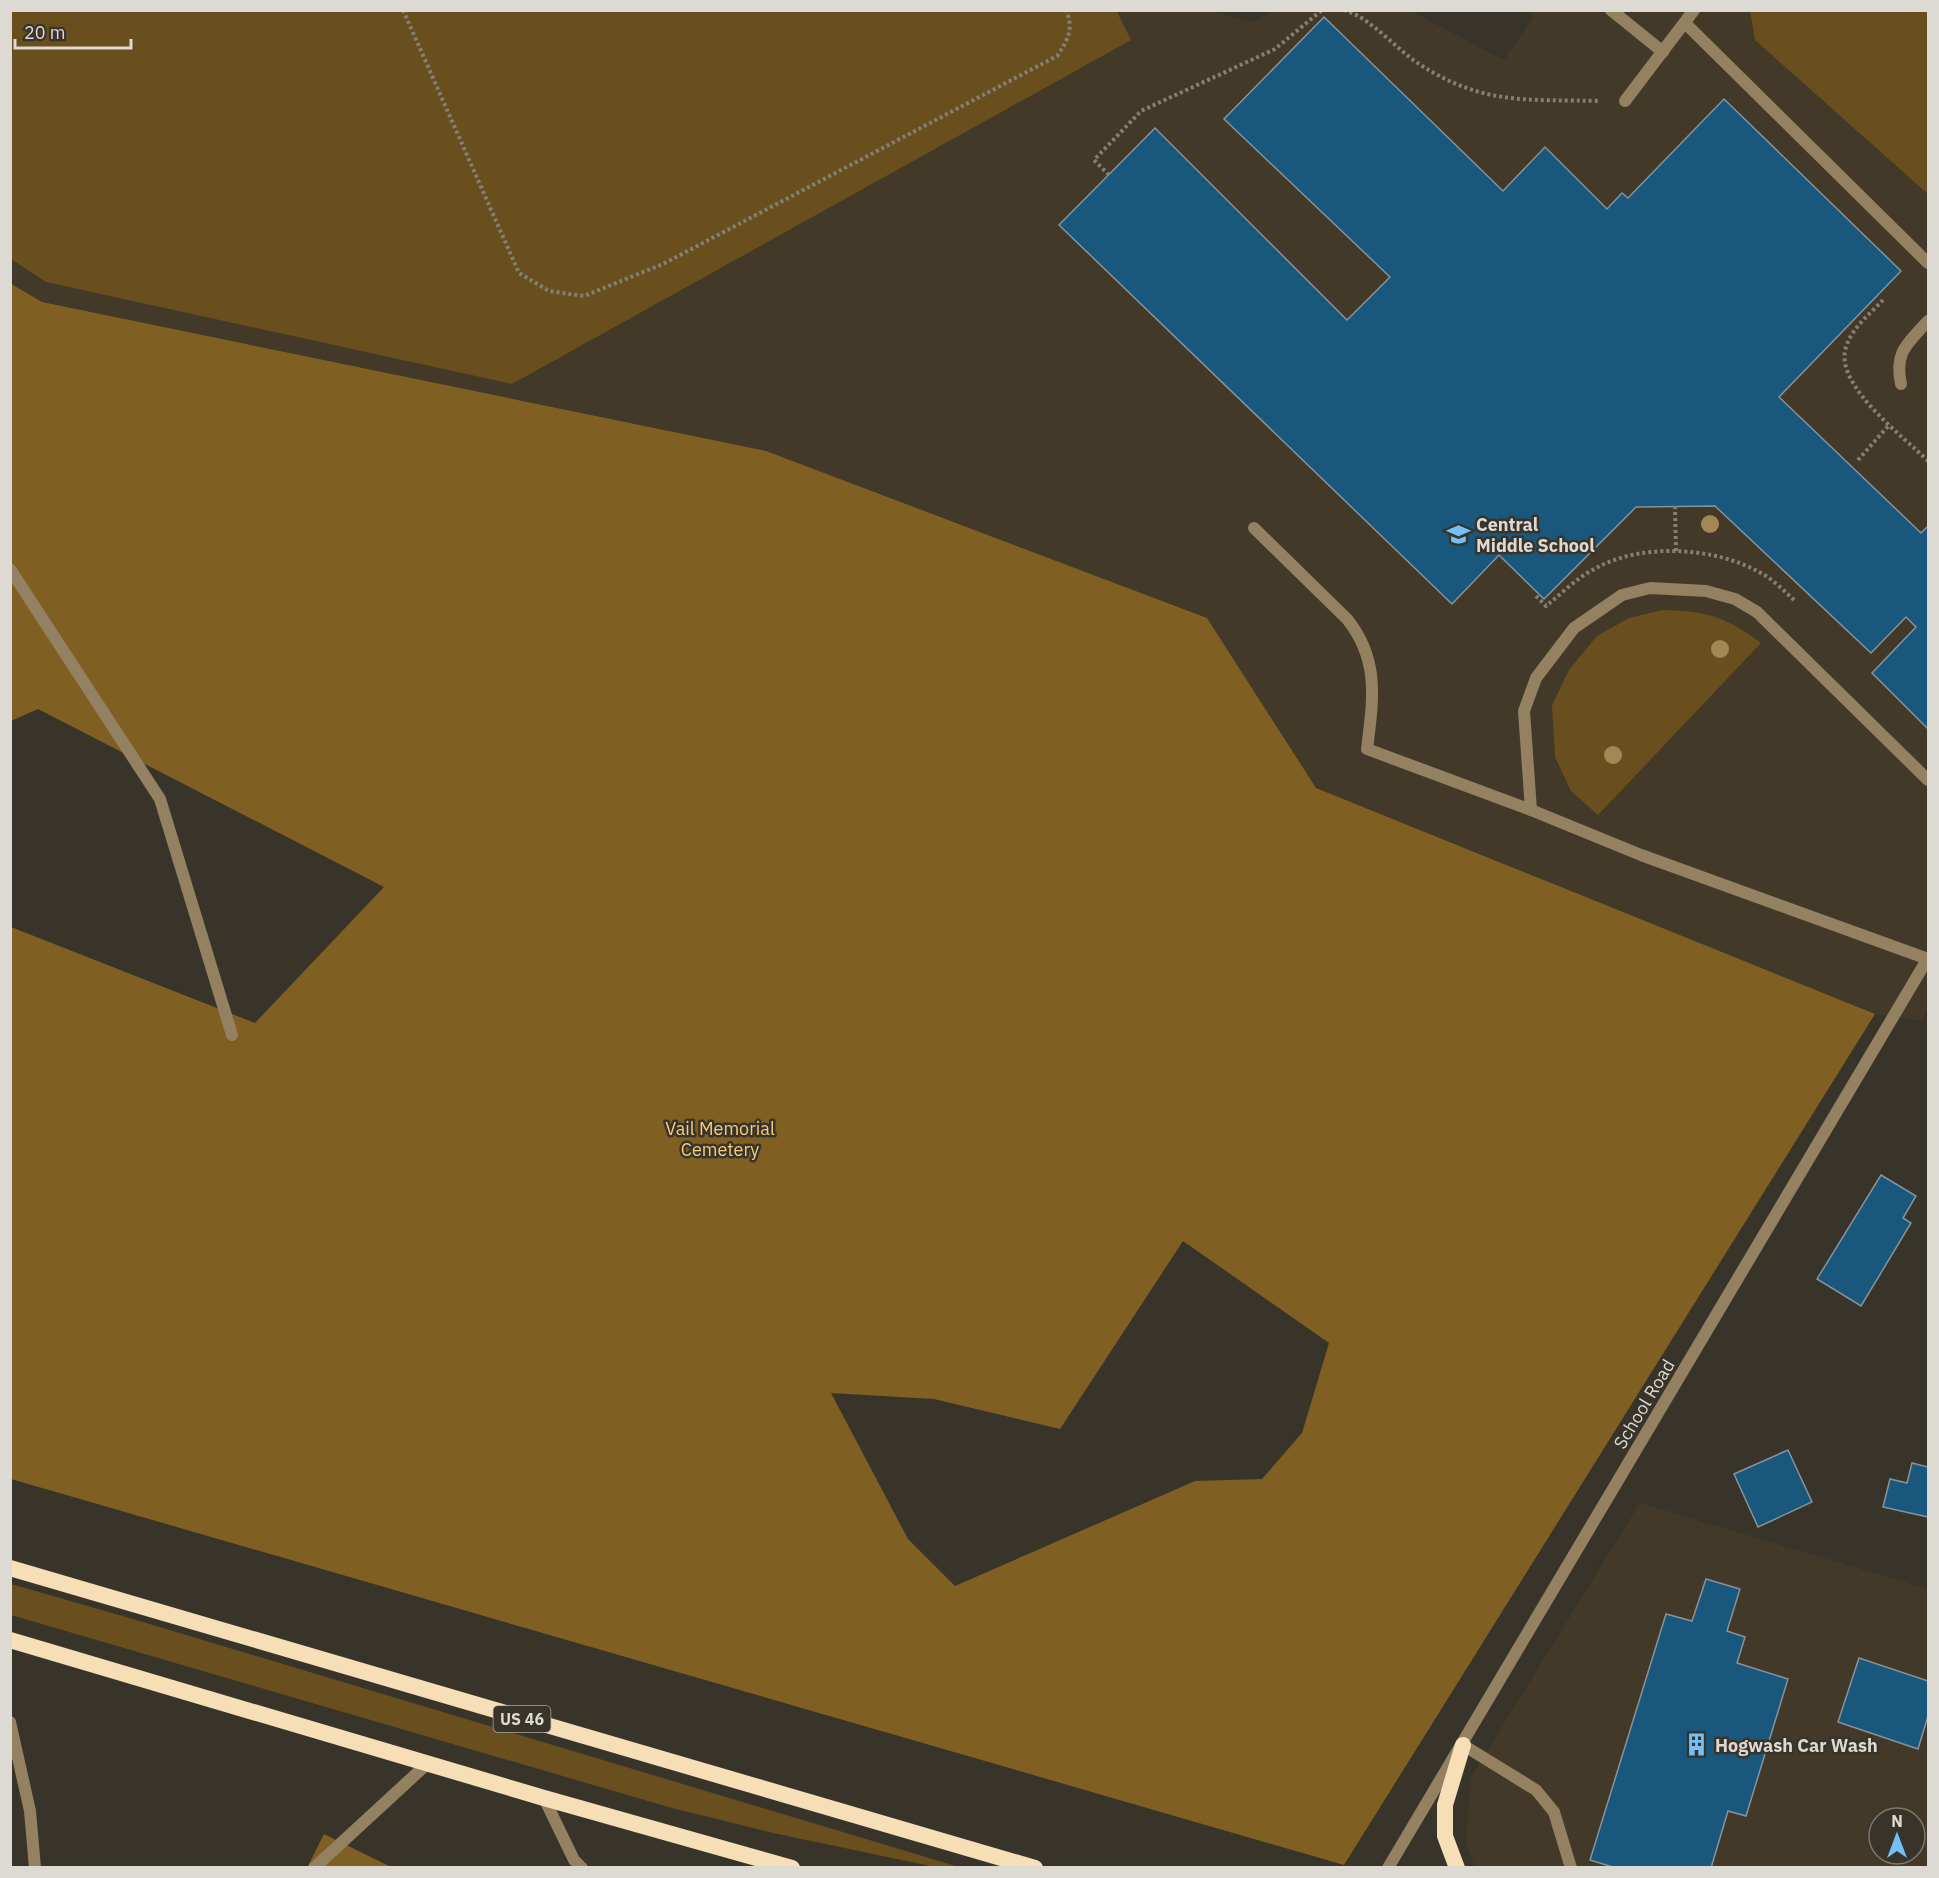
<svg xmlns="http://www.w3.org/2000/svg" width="1939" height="1878" viewBox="0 0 1939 1878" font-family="'IBM Plex Sans',sans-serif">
<rect width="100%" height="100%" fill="#39342a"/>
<!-- built -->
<g fill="#423929" fill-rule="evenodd">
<polygon points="1209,10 1254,22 1272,11 1409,10 1504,60 1533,17 1531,11 1928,11 1928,1008 1921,1021 1875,1014 1316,788 1207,618 766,451 42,302 11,283 10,11"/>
<path d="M1640 1503 1928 1589V1867H1475L1466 1845 1471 1777ZM1879 1818H1915V1854H1879Z"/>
</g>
<!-- green -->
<g fill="#694f1d">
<polygon points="1116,10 1131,40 512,384 46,282 11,259 11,11"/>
<polygon points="1750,10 1928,11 1928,194 1755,40"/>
<path d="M1662 610C1707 611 1724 616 1761 643L1598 815 1571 791 1555 757 1552 705 1569 670 1597 636 1629 618Z"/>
<polygon points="11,1584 133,1619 959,1867 935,1867 773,1833 672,1808 11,1615"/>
</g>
<!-- forest -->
<g fill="#7f6022" fill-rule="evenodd">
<path d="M10 283 42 302 766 451 1207 618 1316 788 1875 1014 1344 1865 11 1479V927L255 1023 384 887 38 709 11 721ZM1183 1241 1329 1343 1302 1433 1262 1479 1195 1481 955 1586 908 1539 831 1393 934 1399 1060 1429Z"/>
<polygon points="324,1834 391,1867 307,1868"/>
</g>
<!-- building -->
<g fill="#19577d" stroke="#87939c" stroke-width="1.5">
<polygon points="1324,17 1503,191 1545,147 1607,209 1622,193 1628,198 1724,99 1901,271 1779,397 1921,533 1928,526 1928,729 1872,673 1916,627 1906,617 1871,653 1715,506 1636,507 1544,599 1499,555 1452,604 1059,225 1155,128 1347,320 1390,277 1224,119"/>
<polygon points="1881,1175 1916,1196 1903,1218 1911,1223 1861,1306 1817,1279"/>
<polygon points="1788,1450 1812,1502 1758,1527 1734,1474"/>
<polygon points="1912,1463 1928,1467 1928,1517 1883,1507 1890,1479 1907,1483"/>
<polygon points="1706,1579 1740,1589 1727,1631 1745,1637 1737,1663 1788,1679 1746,1816 1728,1811 1711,1868 1616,1868 1590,1860 1666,1614 1692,1621"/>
<polygon points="1859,1658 1928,1681 1928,1716 1918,1749 1838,1722"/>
</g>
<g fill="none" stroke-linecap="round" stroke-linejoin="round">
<!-- path -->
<g stroke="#847f77" stroke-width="4" stroke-dasharray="3 3" stroke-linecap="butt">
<path d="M403 10 519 273 549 291 584 296 663 264 1057 56C1068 40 1074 29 1066 10"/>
<path d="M1344 10C1370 17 1396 49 1419 64 1484 106 1527 99 1601 101"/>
<polyline points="1109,175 1094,160 1141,111 1275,49 1322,10"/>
<path d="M1883 300C1869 315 1849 330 1845 351 1838 388 1904 437 1928 461"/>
<polyline points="1858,460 1890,424"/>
<polyline points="1675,506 1676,552"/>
<path d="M1536 596 1546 606C1562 593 1579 576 1598 567 1644 543 1714 547 1759 572 1773 579 1784 591 1795 601"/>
</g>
<!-- service -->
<g stroke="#938162" stroke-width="12">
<polyline points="1611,10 1663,52"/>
<polyline points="1685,23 1928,263"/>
<polyline points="1625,101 1694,10"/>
<path d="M1901 384C1894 352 1908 343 1928 321"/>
<path d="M1254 528 1347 619C1380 660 1373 700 1367 749L1531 810"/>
<polyline points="10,569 160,799 232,1035"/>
<polyline points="10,1722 30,1811 35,1868"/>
<polyline points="1463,1745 1536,1790 1554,1812 1571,1868"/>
<polyline points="314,1868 428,1763"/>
</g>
<!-- minor -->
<g stroke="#938162" stroke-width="12">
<polyline points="1928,959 1641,855 1531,810 1524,711 1536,678 1574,628 1622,595 1650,588 1706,591 1735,599 1757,612 1928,780"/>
<polyline points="544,1798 574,1860 582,1868"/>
<polyline points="1388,1868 1928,958"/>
</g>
<!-- trunk -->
<g stroke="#f6deb6" stroke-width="16">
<polyline points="10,1568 1035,1868"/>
<polyline points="10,1640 544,1798 792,1868"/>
<polyline points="1457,1868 1445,1836 1445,1805 1463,1745"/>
</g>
</g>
<!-- trees -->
<g fill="#a38857">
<circle cx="1710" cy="524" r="9"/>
<circle cx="1720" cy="649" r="9"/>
<circle cx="1613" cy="755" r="9"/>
</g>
<!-- icons -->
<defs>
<symbol id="school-bare" viewBox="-9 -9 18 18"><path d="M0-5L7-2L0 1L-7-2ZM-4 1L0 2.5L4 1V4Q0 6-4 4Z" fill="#75c0f6" stroke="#39342a" stroke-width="2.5" paint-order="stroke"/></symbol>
<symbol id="building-bare" viewBox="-9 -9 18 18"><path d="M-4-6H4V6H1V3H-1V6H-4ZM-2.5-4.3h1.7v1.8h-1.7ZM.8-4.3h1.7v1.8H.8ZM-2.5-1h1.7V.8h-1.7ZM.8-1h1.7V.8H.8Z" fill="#75c0f6" stroke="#39342a" stroke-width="2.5" paint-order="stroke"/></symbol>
</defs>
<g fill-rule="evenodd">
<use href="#school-bare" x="1442" y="518" width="33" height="33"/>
<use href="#building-bare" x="1680" y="1728" width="33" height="33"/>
</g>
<g text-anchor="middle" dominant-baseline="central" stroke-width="5" stroke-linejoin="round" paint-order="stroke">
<!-- shield labels -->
<rect fill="#39342a" stroke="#aca8a0" stroke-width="1.5" x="493.5" y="1706" width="57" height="26" rx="4.5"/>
<g font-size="16" font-weight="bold" fill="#ddd9d3">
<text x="522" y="1719">US 46</text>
</g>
<!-- poi labels -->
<g font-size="18" font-weight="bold" fill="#ddd9d3" stroke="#39342a" text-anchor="start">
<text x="1476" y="524">Central<tspan x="1476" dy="21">Middle School</tspan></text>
<text x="1715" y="1745">Hogwash Car Wash</text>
</g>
<!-- park labels -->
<g font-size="18" fill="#f9cc7b" stroke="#39342a">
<text x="720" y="1128">Vail Memorial<tspan x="720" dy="21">Cemetery</tspan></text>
</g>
<!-- street labels -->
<g font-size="18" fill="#ddd9d3" stroke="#39342a">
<text transform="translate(1644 1404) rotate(-59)">School Road</text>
</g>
</g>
<!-- border -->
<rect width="1939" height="1878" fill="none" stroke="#ddd9d3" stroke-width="24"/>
<!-- north arrow -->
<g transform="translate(1897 1836)"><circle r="28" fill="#39342a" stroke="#7b766e" stroke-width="1.5"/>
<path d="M0-4.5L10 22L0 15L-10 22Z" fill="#75c0f6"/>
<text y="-9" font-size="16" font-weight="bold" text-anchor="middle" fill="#ddd9d3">N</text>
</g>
<!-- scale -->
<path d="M15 39v9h116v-9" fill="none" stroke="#ddd9d3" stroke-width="3"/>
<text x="24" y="39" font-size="18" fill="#ddd9d3" stroke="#39342a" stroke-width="4.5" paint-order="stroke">20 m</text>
</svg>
